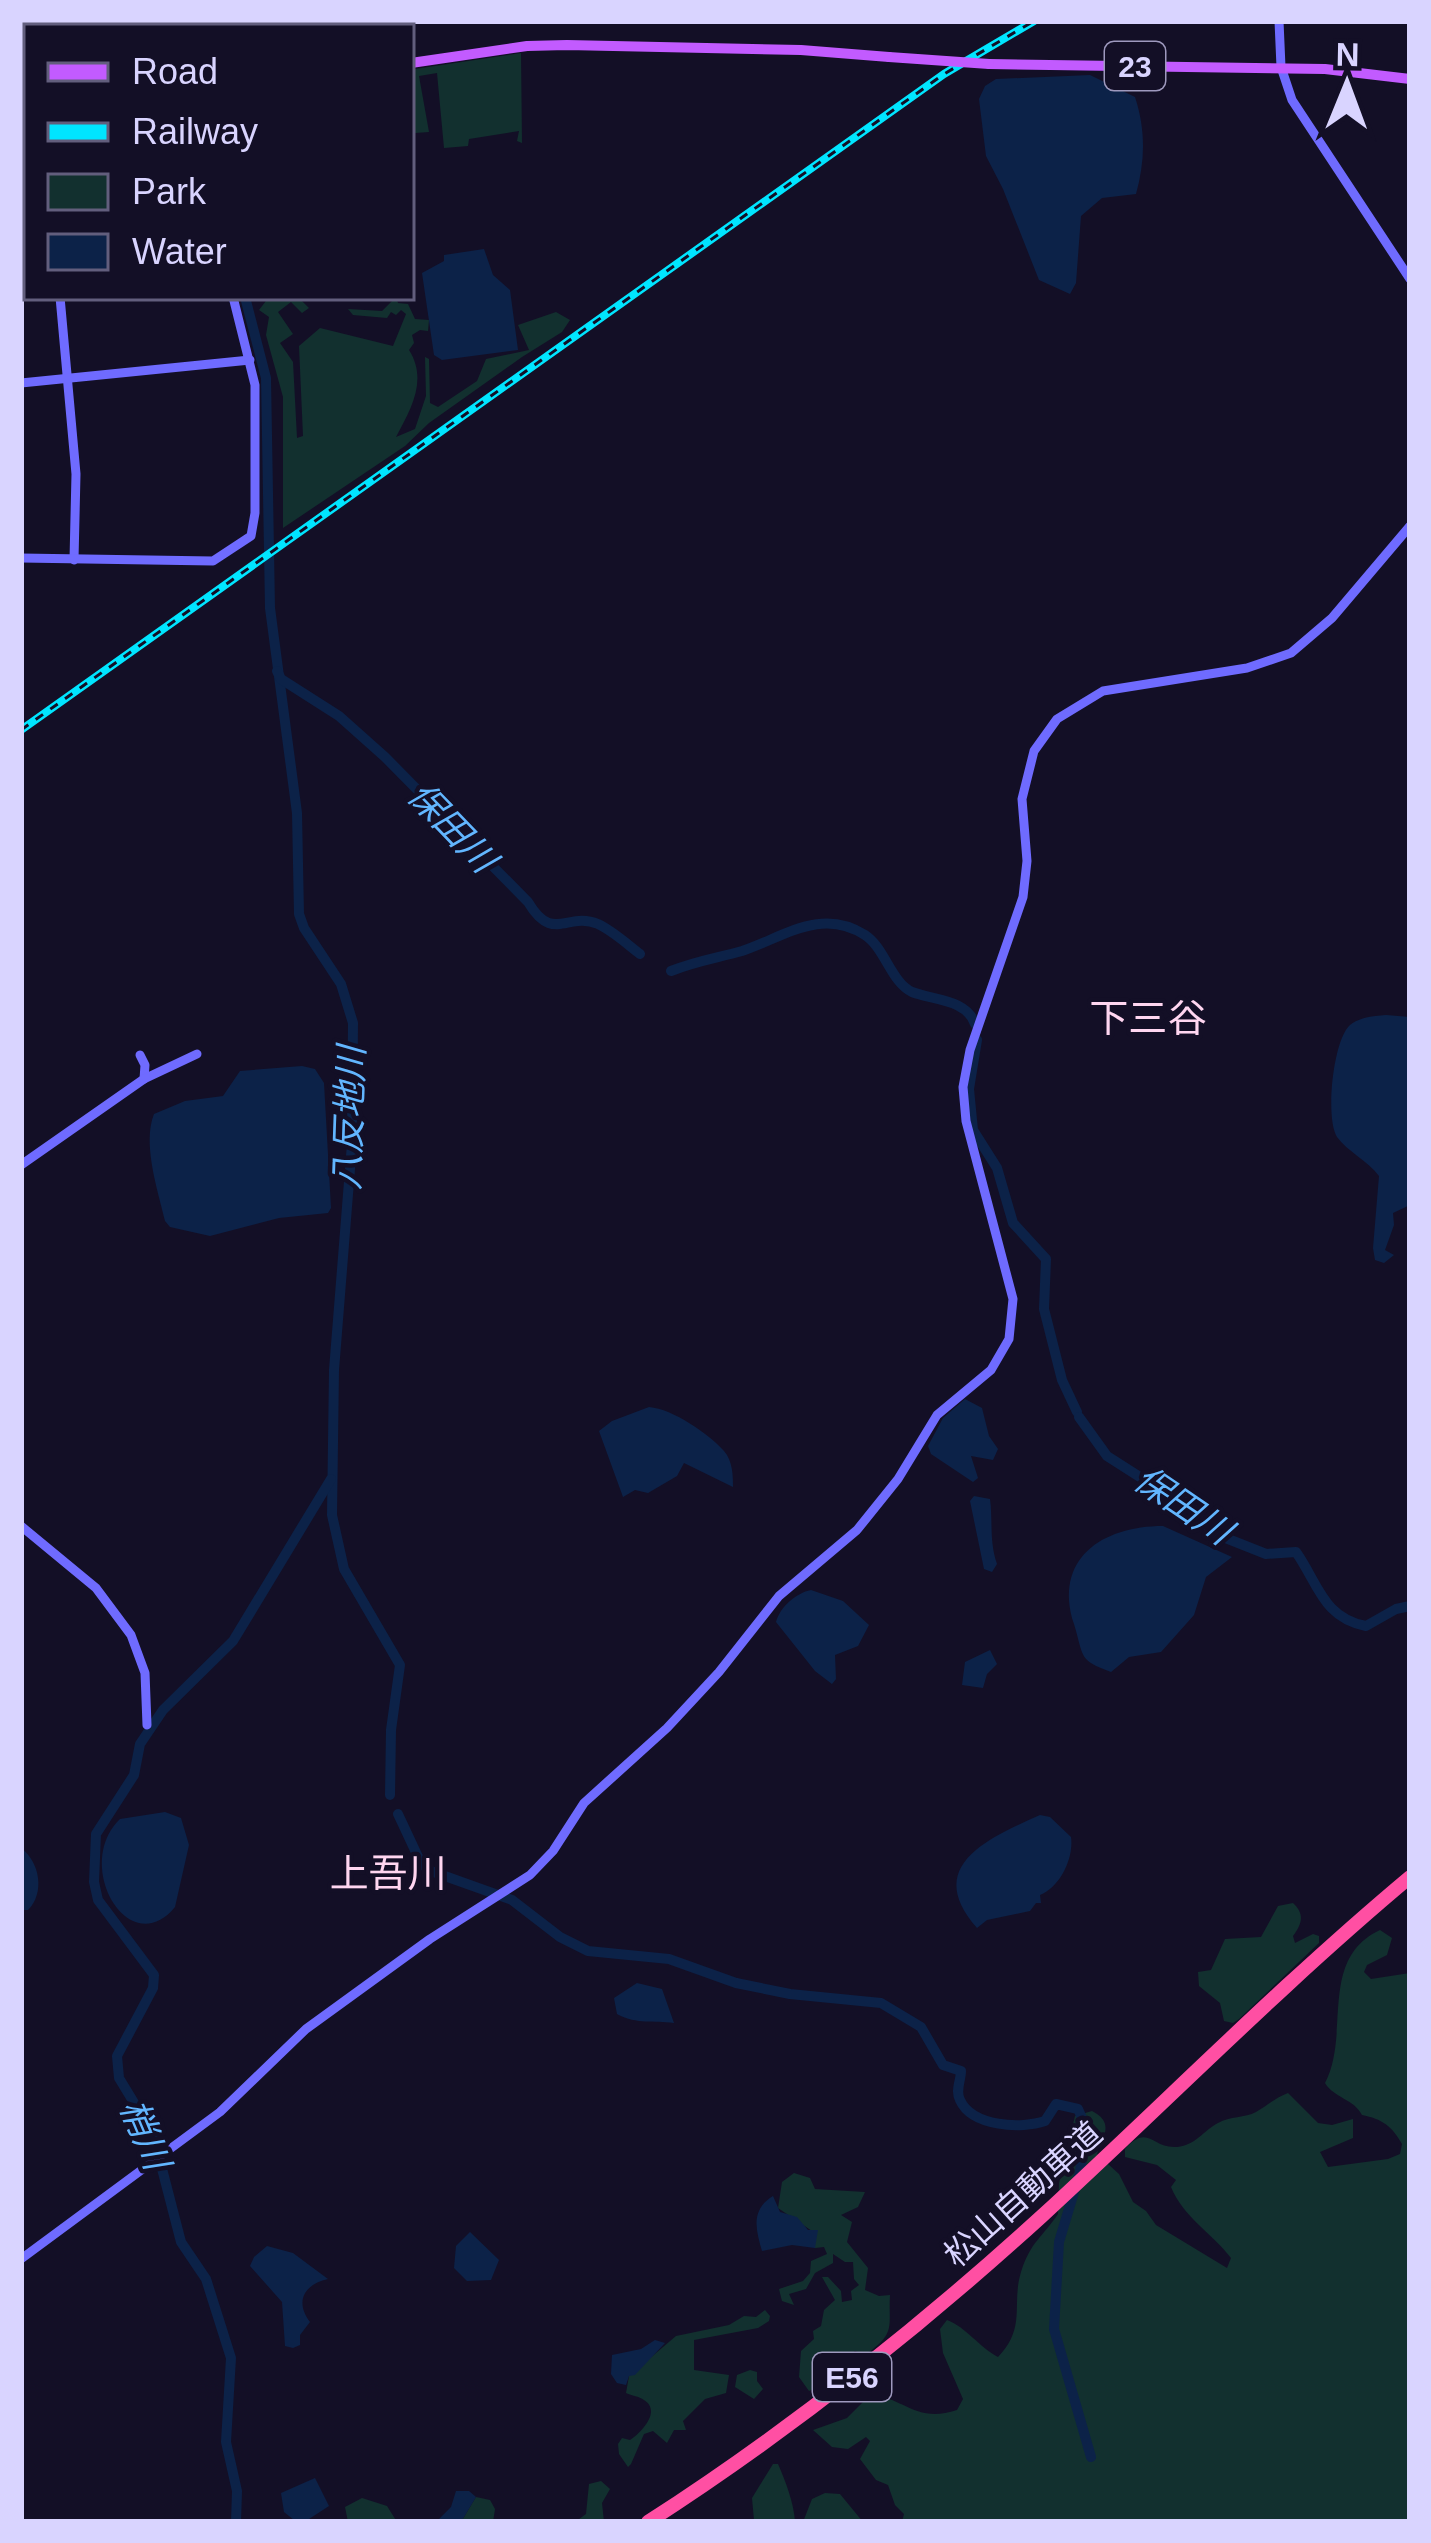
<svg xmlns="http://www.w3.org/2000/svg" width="1431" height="2543" viewBox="0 0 1431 2543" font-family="Arial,'Noto Sans JP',sans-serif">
<rect width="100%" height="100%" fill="#130f26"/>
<!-- green -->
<g fill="#12302f">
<path d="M521 53 522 143 517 141 519 131 469 139 468 146 444 148 437 73 419 76 429 132 415 133C412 113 406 88 415 69Z"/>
<path d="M269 297H298L309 308 302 313 291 302 278 312 293 334 280 343 293 362 297 438 303 436 299 346 320 328 393 346 406 314 401 310 396 315 391 312 387 318 353 315 348 309 382 311 396 297 398 303 408 304 415 319 429 320 428 331 420 330 412 335 414 343 409 350C428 380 411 409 396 437L415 429 426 396 425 357 429 359 430 403 438 407 477 381 486 359 529 350 518 325 556 312 570 320 562 332 522 357 429 423 405 446 283 528V397L266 335 269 317 259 310Z"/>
<path d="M1293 1903C1305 1914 1302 1924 1293 1936L1295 1943 1313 1934 1319 1936V1943L1239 2019 1233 2023 1224 2021 1220 2003 1199 1986 1198 1972 1211 1970 1225 1939 1261 1937 1278 1906Z"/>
<path d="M1380 1930 1392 1938 1387 1955 1367 1965 1364 1972 1371 1979 1410 1973V2522H890H902L904 2514 895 2505 888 2485 876 2480 860 2459 870 2441 866 2437 848 2449 832 2447 813 2430 847 2418 870 2395C904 2397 916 2424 957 2410L963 2399 943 2353 940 2329 947 2320C966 2327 979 2347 998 2357 1027 2327 1011 2304 1021 2272 1031 2241 1042 2238 1058 2214L1059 2183 1075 2116 1092 2111C1115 2123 1103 2136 1097 2154L1119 2174 1133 2202 1146 2211 1156 2225 1227 2268 1231 2258C1212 2233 1184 2218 1171 2187L1176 2180 1157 2165 1125 2157V2149C1149 2123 1151 2149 1177 2147 1196 2145 1203 2131 1218 2123 1230 2116 1245 2118 1256 2112 1268 2105 1275 2098 1288 2093L1318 2123 1332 2125 1353 2119V2138L1320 2152 1328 2167 1388 2159 1400 2154 1402 2144C1392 2126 1382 2119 1362 2115 1354 2099 1334 2098 1325 2083 1351 2034 1318 1959 1380 1930Z"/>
<path d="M794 2173 810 2178 815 2189 865 2192 858 2207 841 2215 852 2222 847 2242 868 2268 865 2290 879 2296 890 2295C888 2327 897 2333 865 2355L855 2351 821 2377 819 2387 809 2391 799 2377 801 2351 814 2339 813 2331 821 2326 824 2310 835 2300 822 2277H828L841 2291 842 2302 852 2300 851 2291 859 2285 854 2279 853 2262H845L833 2254V2263L815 2273 806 2289 789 2294 794 2305 782 2301 779 2289 803 2281 810 2273 811 2261 827 2254 824 2247 815 2248 812 2231 778 2208 782 2182Z"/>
<path d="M765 2310 770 2316 769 2321 758 2328 694 2340V2370L729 2375 726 2393 705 2399 683 2421 686 2430H674L667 2443 653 2431 644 2434 631 2464 628 2467 619 2454 618 2444 622 2438 630 2440C641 2433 662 2411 644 2400 639 2396 632 2396 626 2393L629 2376 676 2336 729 2325 744 2316 756 2317Z"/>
<polygon points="750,2370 757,2372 757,2381 763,2389 754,2399 735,2387 737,2375"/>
<path d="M773 2464H778C785 2480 794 2503 795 2522L754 2520 752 2498Z"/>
<polygon points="601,2481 610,2489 602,2503 604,2522 575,2522 586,2514 589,2484"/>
<polygon points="825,2493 840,2494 863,2522 803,2522 812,2499"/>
<polygon points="476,2497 490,2500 495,2509 493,2522 461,2522"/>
<polygon points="362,2498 387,2506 397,2522 348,2522 345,2507"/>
</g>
<!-- water -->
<g fill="#0c2248">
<path d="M1090 75 1135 97C1146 131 1145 161 1136 194L1102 198 1081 216 1076 283 1070 294 1039 280 1003 189 986 156 979 99 985 86 996 79Z"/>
<polygon points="484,249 493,275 510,290 518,350 442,360 434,355 422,273 444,261 444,255"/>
<path d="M1386 1015 1410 1017V1205L1393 1213 1394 1225 1385 1250 1394 1255 1384 1263 1375 1260 1373 1248 1379 1176C1368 1161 1347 1151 1337 1137 1325 1118 1333 1040 1350 1025 1360 1017 1374 1016 1386 1015Z"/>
<path d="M302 1066 315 1069 324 1083 331 1208 328 1213 279 1218 210 1236 170 1227 165 1221C158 1191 142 1144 154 1114L185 1101 223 1096 240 1071Z"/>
<polygon points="965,1399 982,1408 989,1436 998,1449 993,1460 971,1456 978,1478 973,1482 931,1454 928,1446 943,1418"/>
<path d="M649 1407C673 1409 709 1434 724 1451 733 1461 733 1477 733 1487L684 1463 677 1476 648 1493 635 1490 623 1497 599 1431 612 1421Z"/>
<path d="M974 1496 990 1499C993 1521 989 1541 997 1564L992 1572 984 1569 970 1501Z"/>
<path d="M1163 1526 1232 1557 1206 1577 1194 1615 1161 1652 1129 1657 1111 1672C1078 1660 1084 1657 1074 1624 1053 1559 1102 1526 1163 1526Z"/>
<path d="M811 1590 843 1601 869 1625 858 1646 835 1655 836 1679 832 1684 815 1671 776 1622C780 1607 796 1593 811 1590Z"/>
<polygon points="990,1650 997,1664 987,1674 983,1688 962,1685 965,1662"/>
<path d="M165 1812 181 1818 189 1845 175 1907C129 1963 72 1865 120 1819Z"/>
<path d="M1040 1815 1050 1817 1071 1837C1074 1858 1060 1887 1040 1895L1041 1903H1036L1030 1911 987 1920 977 1928C922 1866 989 1838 1040 1815Z"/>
<path d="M21 1848C40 1862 45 1893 28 1910H21Z"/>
<path d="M637 1983 662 1989 674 2023C653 2020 638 2025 617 2014L614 1998Z"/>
<path d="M773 2196 780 2212 797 2217 808 2230H818L815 2248 792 2245 762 2251C756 2230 750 2210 773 2196Z"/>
<polygon points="470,2232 499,2260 491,2280 467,2281 454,2268 456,2246"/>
<path d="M267 2246 293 2253 328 2279C305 2284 294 2301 310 2322L300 2335V2345L293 2348 285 2346 282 2302 250 2266 254 2257Z"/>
<polygon points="655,2340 665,2343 635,2375 629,2376 626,2385 617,2383 611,2374 612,2355 641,2349"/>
<polygon points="315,2478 329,2506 309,2519 294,2520 284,2512 281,2493"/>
<polygon points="456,2491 469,2491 476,2497 461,2522 436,2522 451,2507"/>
</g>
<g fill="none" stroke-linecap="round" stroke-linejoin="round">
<!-- river -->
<g stroke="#0c2248" stroke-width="10">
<polyline points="162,27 163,21"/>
<polyline points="276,27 276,21"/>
<polyline points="245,297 266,378 270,608 297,813 299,914 304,928 341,984 353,1023 352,1144 334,1370 332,1515 344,1569 400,1665 391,1730 390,1795"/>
<path d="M277 671 281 679 339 716 385 757 528 902C553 944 567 911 598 924 613 931 627 944 640 954"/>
<path d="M671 971C696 961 717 958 742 951 784 937 821 907 865 935 885 948 891 982 912 992 932 1000 967 999 975 1024"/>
<polyline points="977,1040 969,1089 973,1130 997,1168 1013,1223 1046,1259 1044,1309 1062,1380 1077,1412"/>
<path d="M1079 1417 1107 1456 1143 1479 1182 1496 1213 1533 1266 1554 1296 1552C1318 1583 1323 1618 1366 1626L1396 1609 1410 1606"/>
<path d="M398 1814 420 1861 428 1870 512 1900 560 1937 588 1951 669 1959 736 1983 790 1994 881 2003 921 2027 943 2065 961 2071C961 2080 955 2091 960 2100 972 2127 1022 2129 1045 2121L1056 2104 1078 2109 1086 2127 1080 2172 1059 2242 1054 2329 1091 2457"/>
<polyline points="236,2522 237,2491 226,2442 231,2358 206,2279 181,2242 153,2134 119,2078 117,2056 153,1988 154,1975 98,1900 94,1882 96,1834 134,1775 140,1744 163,1710 233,1641 331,1479"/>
</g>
<!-- secondary -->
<g stroke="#6f6bff" stroke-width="9">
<polyline points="1279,21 1281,67 1292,100 1410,279"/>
<polyline points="402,27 402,21"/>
<polyline points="21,203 27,202"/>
<polyline points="60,297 76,474 74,560"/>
<polyline points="21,383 250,360"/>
<polyline points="21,558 213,561 251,536 255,513 255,385 233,297"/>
<polyline points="140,1055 145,1065 144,1079"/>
<polyline points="21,1165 144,1079 197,1054"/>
<polyline points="21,1526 96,1588 131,1635 145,1673 147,1725"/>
<polyline points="21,2259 220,2112 306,2029 430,1939 530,1875 553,1851 584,1803 667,1728 719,1672 779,1596 857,1530 898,1479 937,1415 991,1370 1009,1339 1013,1299 966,1121 963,1087 970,1050 1023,897 1027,861 1022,799 1034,751 1057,719 1103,691 1247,668 1291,653 1332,618 1410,526"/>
</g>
<!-- primary -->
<g stroke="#c25bff" stroke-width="10">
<polyline points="411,63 527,46 567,45 801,50 889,57"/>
<polyline points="989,64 1325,69 1410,79"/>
<polyline points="21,182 27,181"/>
</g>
<!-- highway -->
<path stroke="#ff4fa3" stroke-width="14" d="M648 2522C788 2432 919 2328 1042 2216 1165 2103 1282 1984 1410 1877"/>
<defs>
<polyline id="rail" points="21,730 944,74 1034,21"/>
</defs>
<!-- rail casing -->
<use href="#rail" stroke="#00e5ff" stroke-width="8"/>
<!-- rail -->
<use href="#rail" stroke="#130f26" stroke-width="3" stroke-dasharray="9" stroke-linecap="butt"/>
<!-- primary-bridge -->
<polyline stroke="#c25bff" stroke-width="10" points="889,57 989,64"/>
</g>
<g text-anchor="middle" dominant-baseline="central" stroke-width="9" stroke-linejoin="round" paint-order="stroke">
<!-- shield labels -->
<g fill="#130f26" stroke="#9e99be" stroke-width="3">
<rect x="1105" y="42" width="60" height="48" rx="9"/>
<rect x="813" y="2353" width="78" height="48" rx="9"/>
</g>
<g font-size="30" font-weight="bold" fill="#d9d4ff">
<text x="1135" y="66">23</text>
<text x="852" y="2377">E56</text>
</g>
<!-- street labels -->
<g font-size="33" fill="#d9d4ff" stroke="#130f26">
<text transform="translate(1023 2194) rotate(-42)">松山自動車道</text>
</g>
<!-- water labels -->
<g font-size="36" font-style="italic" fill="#62b6ff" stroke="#130f26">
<text transform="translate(452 827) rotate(46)">保田川</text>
<text transform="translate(349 1118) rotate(-88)">八反地川</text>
<text transform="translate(1183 1505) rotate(34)">保田川</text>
<text transform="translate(145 2134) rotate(67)">梢川</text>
</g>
<!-- quarter labels -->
<g font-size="39" fill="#ffd6f0" stroke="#130f26">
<text x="1148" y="1018">下三谷</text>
<text x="388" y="1873">上吾川</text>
</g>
</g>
<!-- border -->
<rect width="1431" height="2543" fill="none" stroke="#d9d4ff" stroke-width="48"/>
<!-- legend -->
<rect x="24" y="24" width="390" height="276" fill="#130f26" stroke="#625e7d" stroke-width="3"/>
<rect x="48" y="63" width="60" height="18" fill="#c25bff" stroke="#625e7d" stroke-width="3"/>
<text x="132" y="84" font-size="36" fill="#d9d4ff">Road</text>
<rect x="48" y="123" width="60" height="18" fill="#00e5ff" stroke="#625e7d" stroke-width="3"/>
<text x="132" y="144" font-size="36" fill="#d9d4ff">Railway</text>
<rect x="48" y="174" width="60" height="36" fill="#12302f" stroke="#625e7d" stroke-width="3"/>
<text x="132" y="204" font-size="36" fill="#d9d4ff">Park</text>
<rect x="48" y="234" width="60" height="36" fill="#0c2248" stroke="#625e7d" stroke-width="3"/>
<text x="132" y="264" font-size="36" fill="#d9d4ff">Water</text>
<!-- north arrow -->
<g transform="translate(1347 84) rotate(1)" stroke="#130f26" stroke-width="9" paint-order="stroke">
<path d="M0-9L21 45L0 30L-21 45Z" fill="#d9d4ff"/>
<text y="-18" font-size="33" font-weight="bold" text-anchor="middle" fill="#d9d4ff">N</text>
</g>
</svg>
